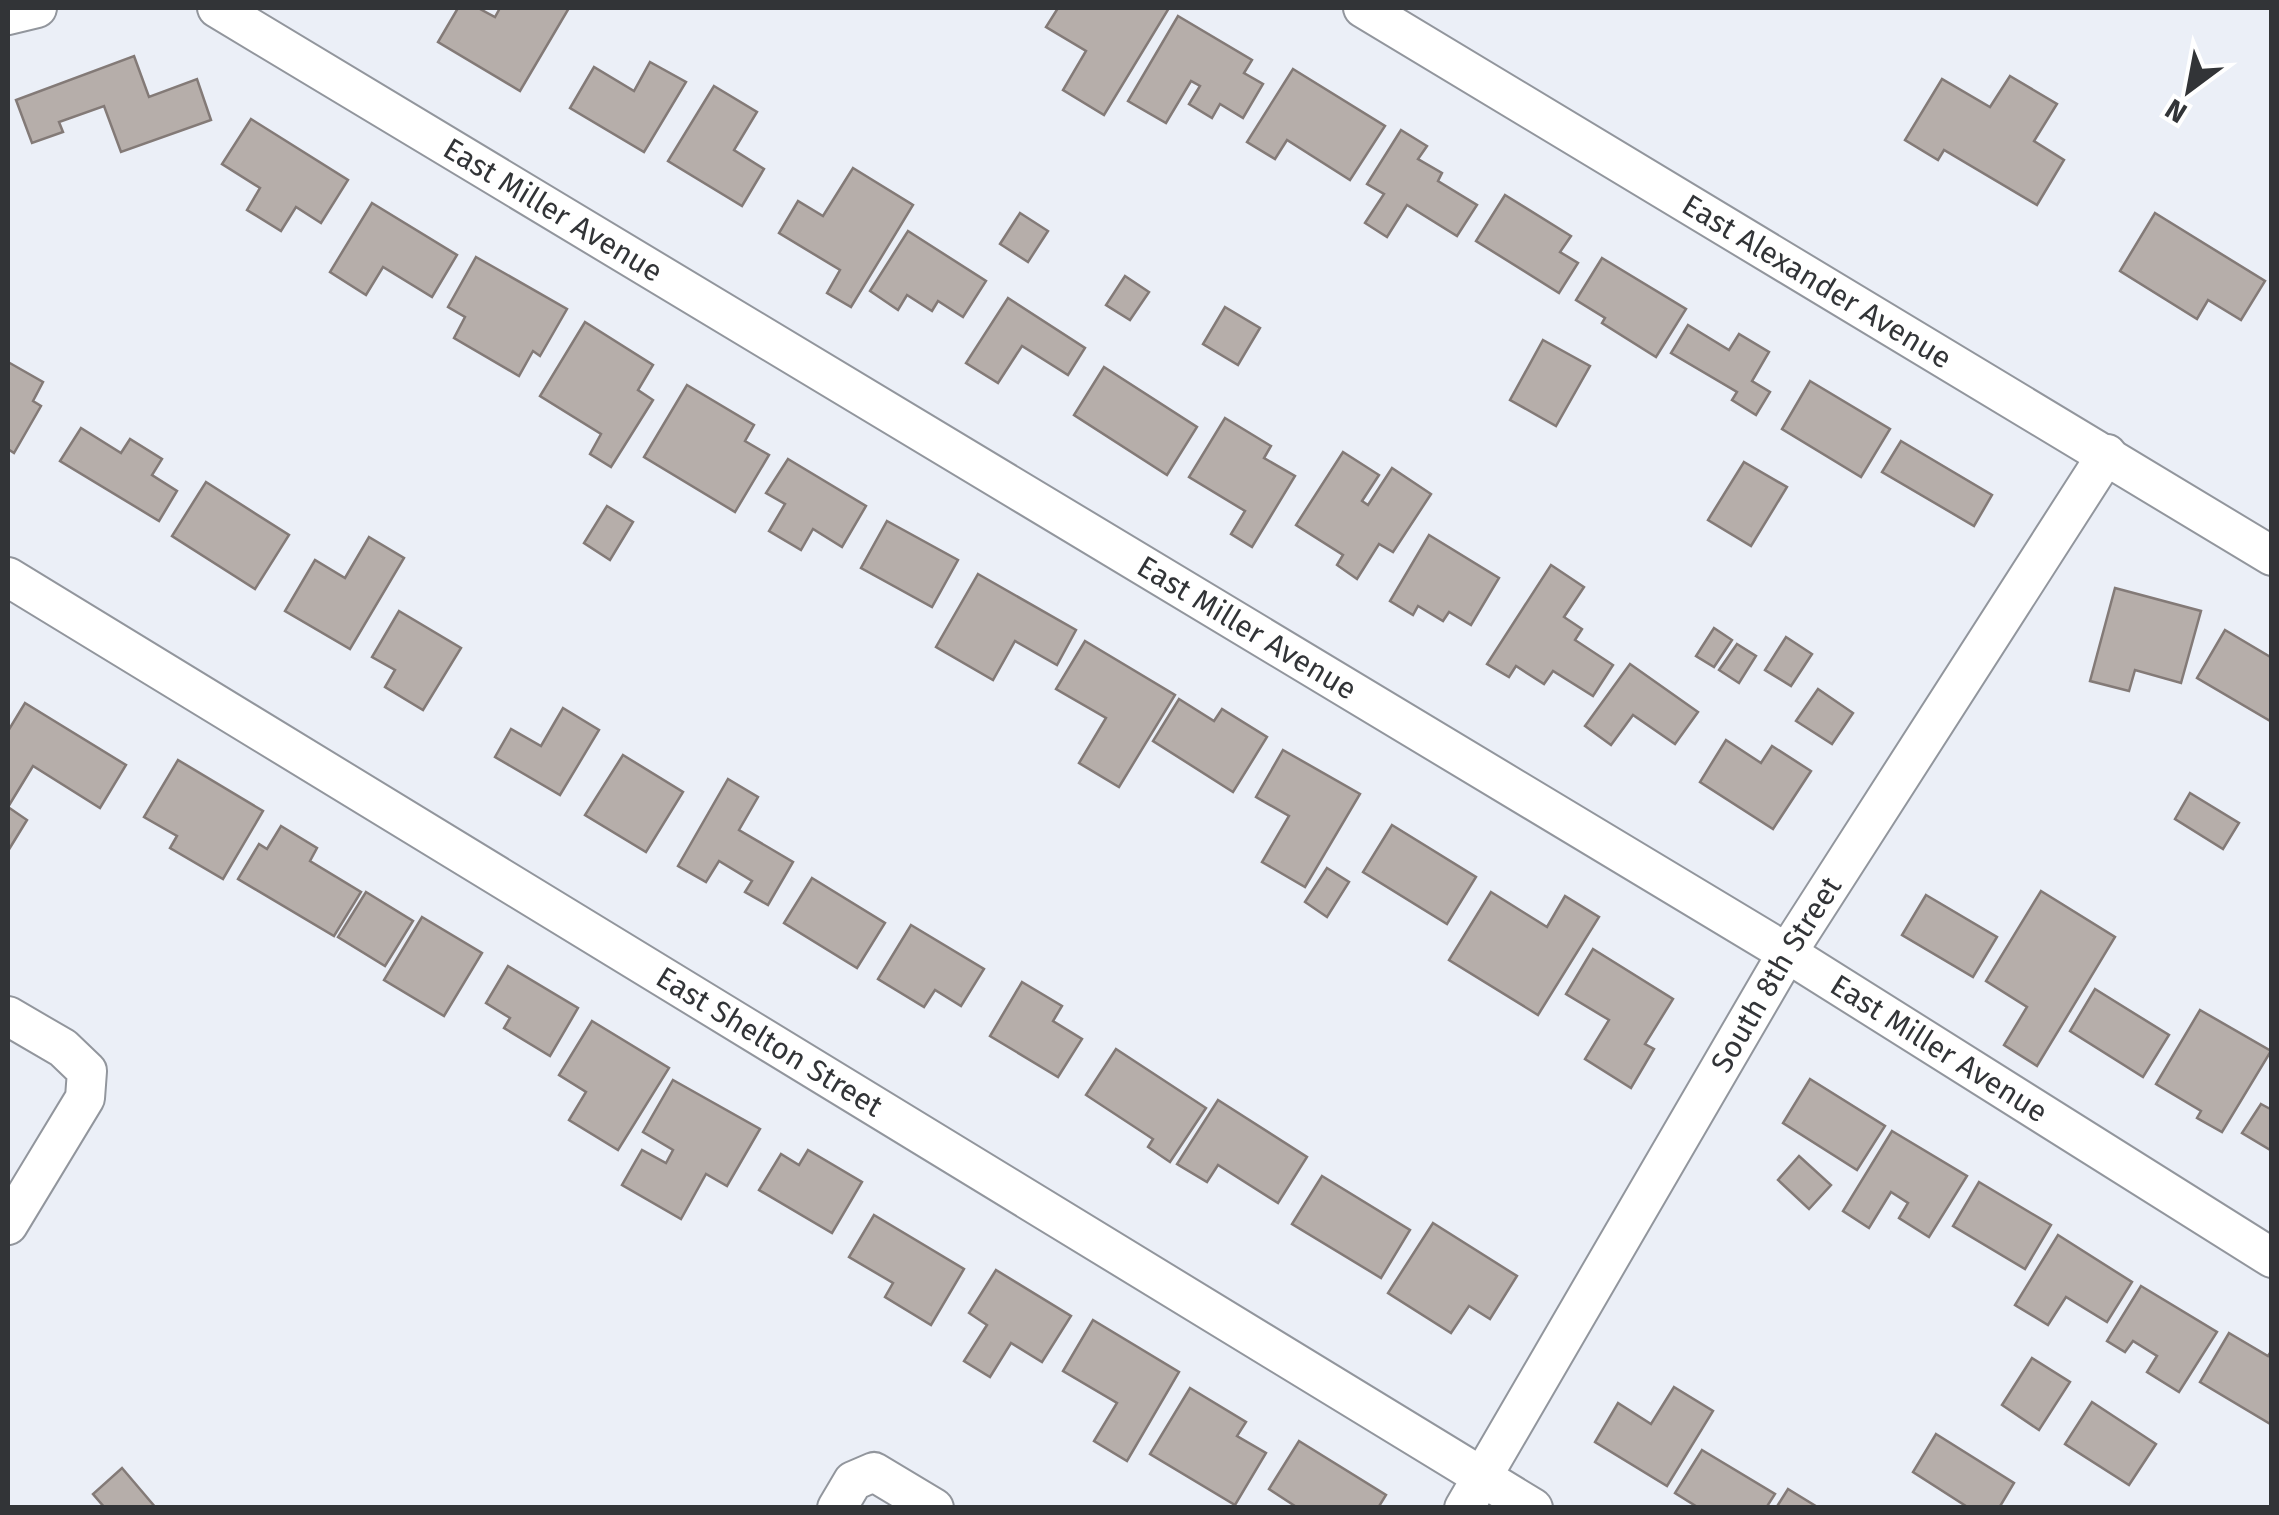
<svg xmlns="http://www.w3.org/2000/svg" width="2279" height="1515" viewBox="0 0 2279 1515" font-family="'Fira Sans',sans-serif">
<rect width="100%" height="100%" fill="#ebeff7"/>
<!-- building -->
<g fill="#b6aeaa" stroke="#837a77" stroke-width="2.5">
<polygon points="458,8 478,8 495,17 500,8 569,8 520,91 438,42"/>
<polygon points="1058,8 1169,8 1104,115 1063,90 1086,51 1046,27"/>
<polygon points="1178,16 1252,60 1244,73 1263,84 1243,118 1220,104 1212,118 1189,104 1200,86 1191,81 1166,123 1128,101"/>
<polygon points="134,56 149,97 197,79 211,120 121,152 104,106 59,122 63,132 32,143 16,100"/>
<polygon points="650,62 686,82 644,152 570,108 594,67 634,91"/>
<polygon points="1293,69 1385,126 1350,180 1287,140 1275,159 1247,142"/>
<polygon points="2010,76 2057,104 2034,141 2064,160 2037,205 1944,150 1938,160 1905,140 1942,79 1990,107"/>
<polygon points="714,86 757,112 734,150 764,169 742,206 668,161"/>
<polygon points="251,119 348,180 321,223 296,207 281,231 247,210 260,188 222,164"/>
<polygon points="1401,130 1427,146 1418,159 1442,173 1438,181 1477,205 1457,236 1407,205 1387,237 1365,223 1384,194 1367,184"/>
<polygon points="853,168 913,205 851,307 827,293 840,270 779,233 798,201 823,216"/>
<polygon points="1505,195 1571,236 1560,252 1578,263 1559,293 1476,241"/>
<polygon points="372,203 457,255 432,297 383,267 366,295 330,272"/>
<polygon points="1020,213 1048,231 1028,262 1000,244"/>
<polygon points="2155,213 2265,281 2241,320 2208,300 2197,319 2120,271"/>
<polygon points="908,231 986,281 963,317 938,301 932,311 907,295 898,310 870,291"/>
<polygon points="476,257 567,309 540,356 533,351 519,376 454,338 465,317 448,307"/>
<polygon points="1602,258 1686,309 1656,357 1602,323 1605,318 1576,300"/>
<polygon points="1125,276 1149,292 1130,320 1106,305"/>
<polygon points="1008,298 1085,348 1068,375 1022,346 998,383 966,363"/>
<polygon points="1225,307 1260,328 1238,365 1203,344"/>
<polygon points="585,322 653,365 638,390 653,400 611,467 590,454 601,434 540,396"/>
<polygon points="1688,325 1729,350 1739,334 1769,352 1752,381 1770,392 1756,415 1732,400 1737,392 1671,353"/>
<polygon points="1543,340 1590,366 1556,426 1510,400"/>
<polygon points="8,362 43,382 33,401 41,406 14,453 8,449"/>
<polygon points="1104,367 1197,427 1167,475 1074,415"/>
<polygon points="1810,381 1890,429 1861,477 1782,429"/>
<polygon points="687,385 754,425 745,441 769,455 735,512 644,457"/>
<polygon points="1225,418 1271,446 1264,458 1295,476 1252,547 1231,534 1245,511 1189,477"/>
<polygon points="81,428 121,453 130,439 162,459 152,475 177,491 159,521 60,461"/>
<polygon points="1901,441 1992,495 1974,526 1882,472"/>
<polygon points="1343,452 1379,475 1362,501 1368,505 1392,468 1431,494 1393,552 1379,544 1357,579 1337,565 1343,555 1296,525"/>
<polygon points="788,459 866,506 842,547 813,529 801,550 769,531 785,504 766,493"/>
<polygon points="1744,462 1787,487 1751,546 1708,520"/>
<polygon points="206,482 289,535 255,589 172,536"/>
<polygon points="607,506 633,522 610,560 584,543"/>
<polygon points="887,521 958,560 932,607 861,568"/>
<polygon points="1429,535 1499,578 1471,625 1449,612 1443,621 1418,606 1413,615 1390,601"/>
<polygon points="369,537 404,558 350,649 285,611 315,560 345,578"/>
<polygon points="1551,565 1584,587 1564,617 1582,629 1575,640 1613,665 1593,696 1553,671 1544,684 1516,666 1509,677 1487,664"/>
<polygon points="978,574 1076,630 1057,665 1015,641 993,680 936,647"/>
<polygon points="2115,588 2201,611 2181,683 2135,670 2129,691 2090,681"/>
<polygon points="399,611 461,648 423,710 385,687 395,670 372,657"/>
<polygon points="1714,628 1732,640 1714,667 1696,656"/>
<polygon points="2225,630 2272,658 2272,722 2197,678"/>
<polygon points="1786,637 1812,654 1791,686 1765,670"/>
<polygon points="1085,641 1175,695 1119,787 1079,763 1106,718 1056,689"/>
<polygon points="1737,644 1756,656 1739,683 1719,670"/>
<polygon points="1630,664 1698,712 1675,744 1633,715 1611,745 1585,726"/>
<polygon points="1818,689 1853,713 1832,744 1796,721"/>
<polygon points="1179,699 1214,721 1222,709 1267,737 1233,792 1153,741"/>
<polygon points="25,703 126,765 100,808 33,766 8,807 8,731"/>
<polygon points="563,708 599,730 560,795 495,757 511,729 541,746"/>
<polygon points="1726,740 1761,763 1772,746 1811,771 1773,829 1700,782"/>
<polygon points="1283,750 1360,794 1305,887 1262,862 1289,816 1256,797"/>
<polygon points="623,755 683,792 646,852 585,815"/>
<polygon points="178,760 263,811 223,879 170,848 177,836 144,817"/>
<polygon points="728,779 758,797 739,830 793,862 768,905 745,892 752,881 719,861 706,882 678,866"/>
<polygon points="2190,793 2239,823 2223,849 2175,819"/>
<polygon points="8,807 27,820 8,851"/>
<polygon points="1392,825 1476,877 1447,924 1363,872"/>
<polygon points="281,826 317,848 310,861 361,892 334,936 238,879 259,844 267,849"/>
<polygon points="1327,868 1349,882 1327,917 1305,902"/>
<polygon points="812,878 885,923 857,968 784,923"/>
<polygon points="2041,891 2115,937 2037,1066 2004,1045 2027,1007 1986,981"/>
<polygon points="366,892 413,921 385,966 338,937"/>
<polygon points="1491,892 1547,927 1565,896 1599,917 1538,1015 1449,960"/>
<polygon points="1926,895 1997,937 1973,977 1902,935"/>
<polygon points="422,917 482,953 444,1016 384,980"/>
<polygon points="911,925 984,969 961,1006 935,990 924,1007 878,979"/>
<polygon points="1593,949 1673,999 1645,1044 1654,1049 1631,1088 1585,1059 1609,1020 1566,994"/>
<polygon points="508,966 578,1008 550,1056 504,1028 510,1018 486,1003"/>
<polygon points="1022,982 1062,1006 1053,1021 1082,1039 1058,1077 990,1036"/>
<polygon points="2095,989 2169,1035 2143,1077 2070,1031"/>
<polygon points="2200,1010 2271,1051 2222,1132 2197,1118 2201,1111 2156,1084"/>
<polygon points="592,1021 669,1068 618,1150 569,1120 586,1092 559,1075"/>
<polygon points="1116,1049 1206,1108 1170,1162 1148,1147 1153,1139 1086,1095"/>
<polygon points="1810,1079 1885,1126 1857,1170 1783,1123"/>
<polygon points="673,1080 760,1129 727,1186 706,1174 681,1219 622,1185 642,1150 666,1163 673,1150 643,1132"/>
<polygon points="1218,1100 1307,1157 1278,1203 1218,1165 1207,1182 1177,1164"/>
<polygon points="2261,1104 2272,1110 2272,1151 2242,1133"/>
<polygon points="1892,1131 1967,1176 1929,1237 1899,1218 1908,1203 1891,1192 1869,1228 1843,1211"/>
<polygon points="808,1150 862,1182 832,1233 759,1190 781,1154 799,1165"/>
<polygon points="1799,1156 1831,1185 1809,1209 1778,1180"/>
<polygon points="1322,1176 1410,1230 1381,1278 1292,1224"/>
<polygon points="1979,1182 2051,1225 2025,1269 1953,1226"/>
<polygon points="874,1215 964,1269 931,1325 885,1297 893,1283 849,1257"/>
<polygon points="1433,1223 1517,1276 1490,1319 1469,1306 1451,1333 1388,1293"/>
<polygon points="2058,1235 2132,1282 2107,1322 2066,1297 2048,1325 2015,1305"/>
<polygon points="996,1270 1071,1316 1042,1362 1011,1343 990,1377 964,1361 987,1325 969,1313"/>
<polygon points="2141,1286 2217,1332 2179,1392 2147,1372 2157,1356 2133,1341 2125,1352 2107,1341"/>
<polygon points="1093,1320 1179,1372 1127,1461 1094,1441 1117,1403 1063,1371"/>
<polygon points="2229,1333 2268,1356 2272,1350 2272,1425 2200,1382"/>
<polygon points="2032,1358 2070,1382 2039,1430 2002,1405"/>
<polygon points="1674,1387 1713,1411 1667,1486 1595,1442 1618,1403 1651,1424"/>
<polygon points="1190,1388 1246,1422 1237,1436 1266,1453 1235,1505 1150,1454"/>
<polygon points="2092,1402 2156,1444 2129,1485 2065,1444"/>
<polygon points="1936,1434 2014,1483 1999,1508 1969,1508 1913,1472"/>
<polygon points="1299,1441 1386,1495 1378,1508 1298,1508 1269,1489"/>
<polygon points="1702,1450 1775,1494 1766,1508 1699,1508 1675,1493"/>
<polygon points="122,1468 156,1508 105,1508 93,1494"/>
<polygon points="1788,1489 1819,1508 1776,1508"/>
</g>
<g fill="none" stroke-linecap="round" stroke-linejoin="round">
<defs>
<g id="minor">
<path id="s1" d="M217 8 1787 953 2272 1258"/>
<path id="s2" d="M1363 8 2272 556"/>
<polyline points="8,15 37,8"/>
<path id="s3" d="M8 577 1533 1508"/>
<polyline points="8,1016 63,1048 87,1071 85,1098 8,1225"/>
<polyline points="837,1508 853,1481 874,1472 934,1508"/>
<path id="s4" d="M1464 1508 1787 953 2107 454"/>
</g>
</defs>
<!-- minor casing -->
<use href="#minor" stroke="#92969d" stroke-width="42"/>
<!-- minor -->
<use href="#minor" stroke="#fff" stroke-width="38"/>
</g>
<g text-anchor="middle" dominant-baseline="central" stroke-width="9" stroke-linejoin="round" paint-order="stroke">
<!-- street labels -->
<g font-size="30" fill="#323437" stroke="#fff">
<text stroke="none"><textPath href="#s1" startOffset="392">East Miller Avenue</textPath></text>
<text stroke="none"><textPath href="#s2" startOffset="530">East Alexander Avenue</textPath></text>
<text stroke="none"><textPath href="#s1" startOffset="1202">East Miller Avenue</textPath></text>
<text stroke="none"><textPath href="#s4" startOffset="618">South 8th Street</textPath></text>
<text stroke="none"><textPath href="#s3" startOffset="892">East Shelton Street</textPath></text>
<text stroke="none"><textPath href="#s1" startOffset="2012">East Miller Avenue</textPath></text>
</g>
</g>
<!-- border -->
<rect width="2279" height="1515" fill="none" stroke="#323437" stroke-width="20"/>
<!-- north arrow -->
<g transform="translate(2189 90) rotate(212)" stroke="#ffffff" stroke-width="8" paint-order="stroke">
<path d="M0-8L18 38L0 25L-18 38Z" fill="#323437"/>
<text y="-15" font-size="28" font-weight="bold" text-anchor="middle" fill="#323437">N</text>
</g>
</svg>
